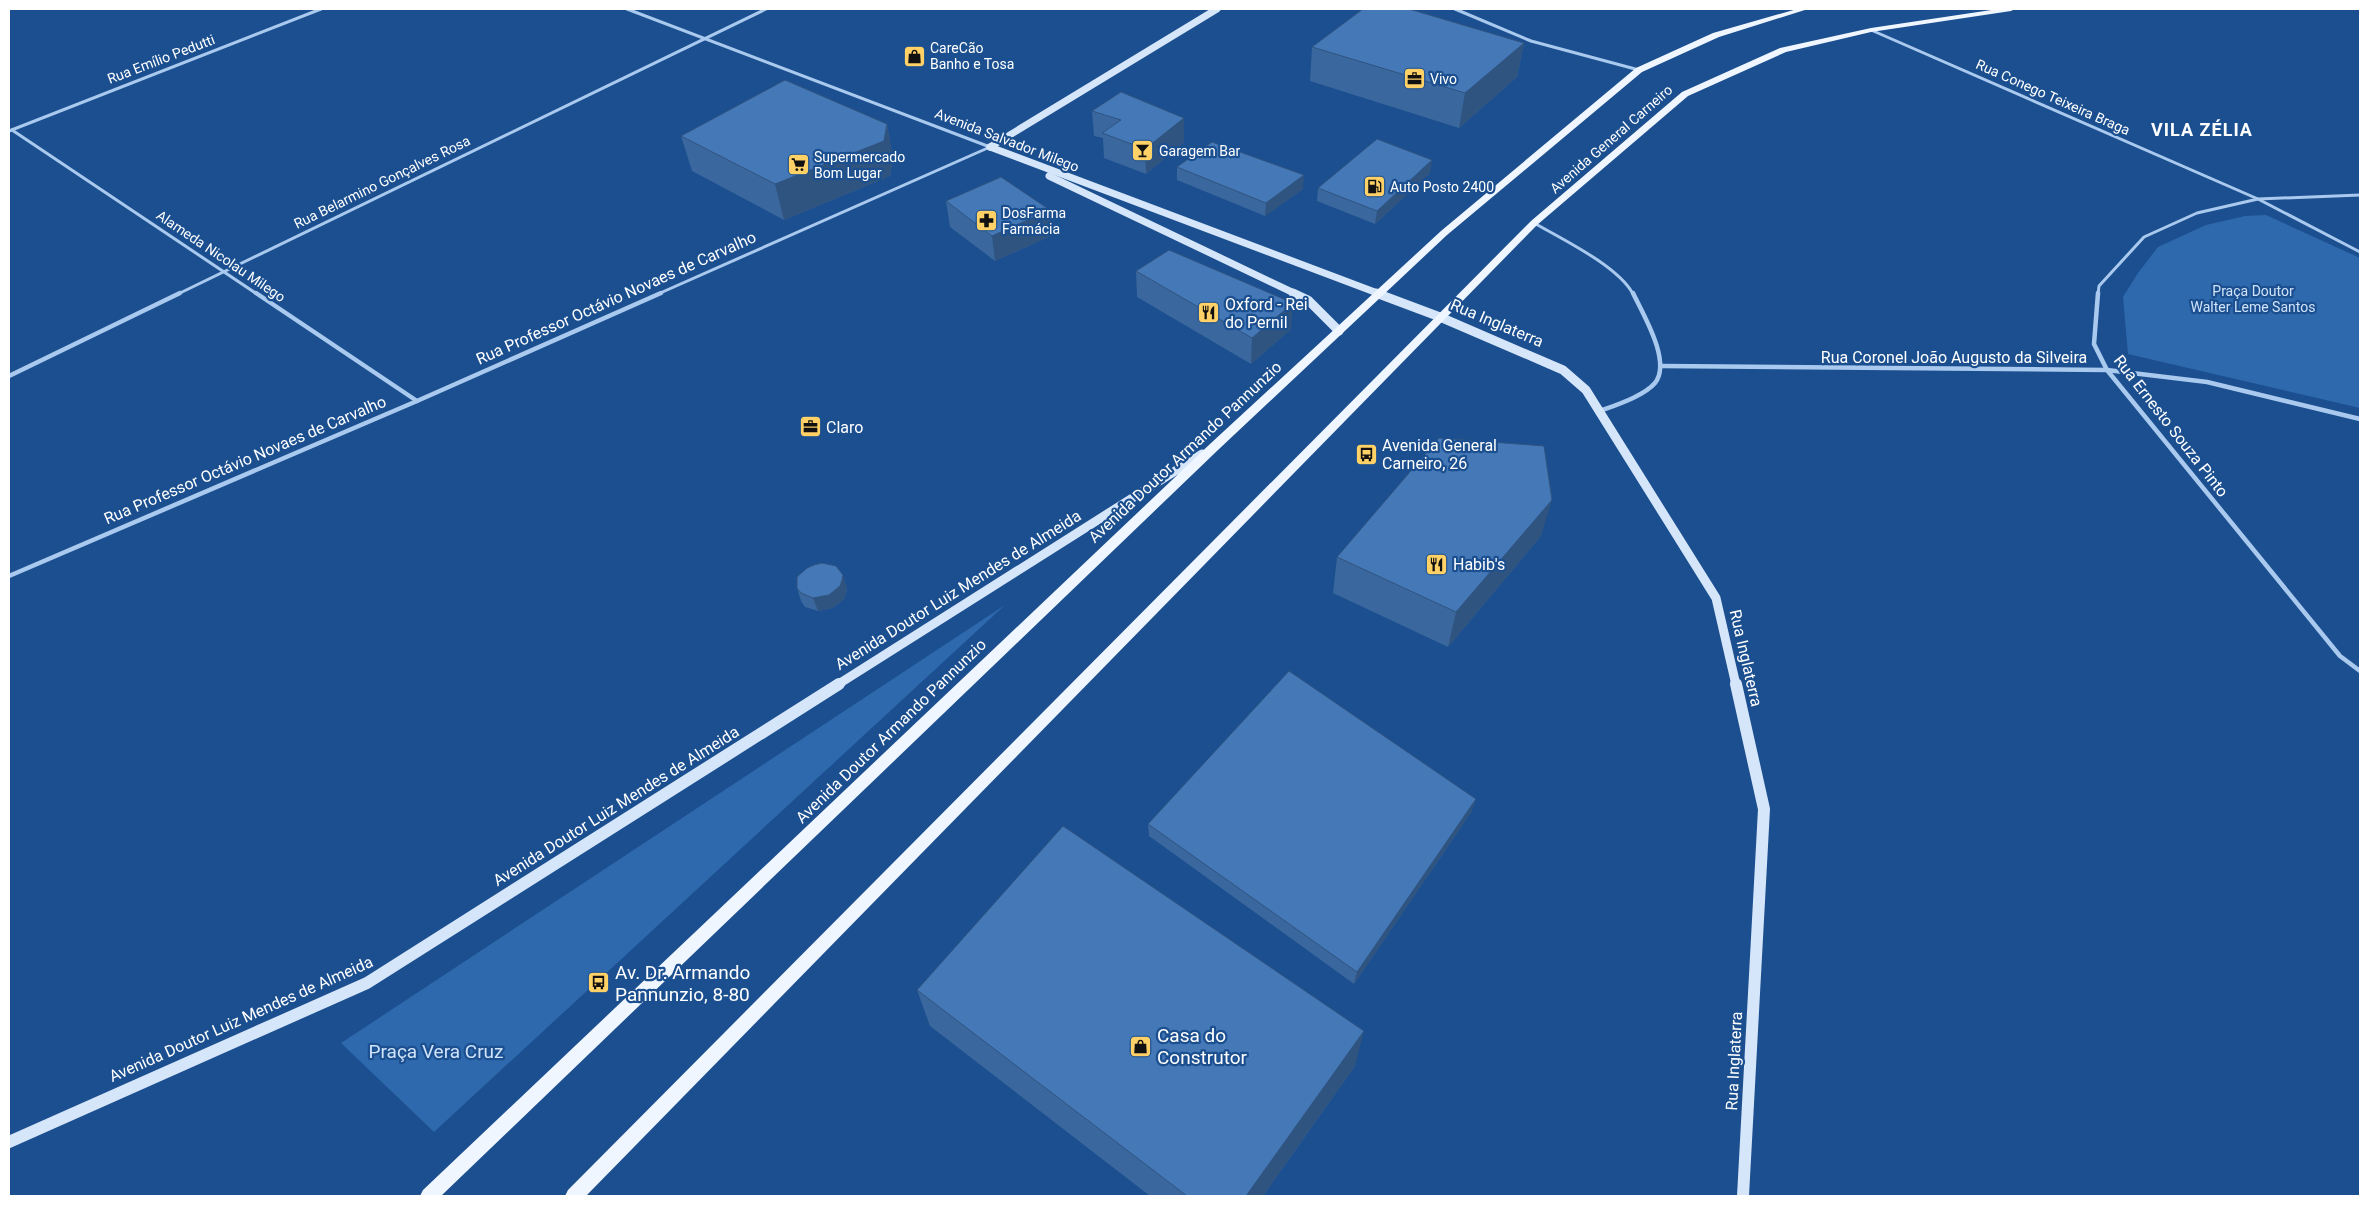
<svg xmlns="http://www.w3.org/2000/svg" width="2369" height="1205" viewBox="0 0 2369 1205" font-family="Roboto,sans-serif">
<rect width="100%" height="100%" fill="#1b4f8f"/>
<!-- green -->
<g fill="#2e69ad">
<polygon points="2266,215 2360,258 2360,408 2128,354 2123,297 2138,273 2158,247 2206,225 2245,216"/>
<polygon points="1005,605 434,1132 341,1043"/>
</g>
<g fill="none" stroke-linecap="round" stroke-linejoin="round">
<!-- street-far1 -->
<g stroke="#a9c9ee" stroke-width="3">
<polyline points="627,9 990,147"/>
<polyline points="1455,9 1531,41 1639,70"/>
<polyline points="1871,30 2258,199 2360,252"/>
<polyline points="12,130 257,294"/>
<polyline points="9,131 321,9"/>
<path d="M1534 223C1562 239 1618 266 1633 294"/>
<polyline points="178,294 766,9"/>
<polyline points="658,294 990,147"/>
<polyline points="2098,294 2099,286 2144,237 2197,213 2258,199 2360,195"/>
</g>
<!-- street -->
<g stroke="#a9c9ee" stroke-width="4.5">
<polyline points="256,293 417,401"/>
<polyline points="2098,293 2094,344 2107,370 2340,656 2360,671"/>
<polyline points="1662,366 2107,370 2207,382 2360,419"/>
<polyline points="9,376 180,293"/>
<path d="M1600 411C1616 405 1644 396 1655 383 1672 362 1643 314 1633 293"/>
<polyline points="9,576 417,401 661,293"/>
</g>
<!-- secondary-far2 -->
<g stroke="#d6e6fa" stroke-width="7">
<polyline points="990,147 1380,294"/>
<polyline points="990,147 1217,9"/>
<polyline points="1049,176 1296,294"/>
</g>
<!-- secondary-far1 -->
<g stroke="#d6e6fa" stroke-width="9">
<polyline points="1293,293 1308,300 1339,331"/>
<polyline points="1376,293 1440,317 1563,370 1586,390 1716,598 1736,685"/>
<polyline points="837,685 1202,454"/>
</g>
<!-- secondary -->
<g stroke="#d6e6fa" stroke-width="12">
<polyline points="1736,684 1764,809 1743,1196"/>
<polyline points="9,1142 367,983 839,684"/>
</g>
<!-- primary -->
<g fill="#f0f6ff" fill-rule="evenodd">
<polygon points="1797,9 1808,9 1719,37 1642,72 1447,235 1218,450 441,1196 420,1196 423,1190 1210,444 1441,231 1636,68 1713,33"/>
<polygon points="1998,9 2015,9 2011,11 1871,32 1786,52 1688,96 1537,225 586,1196 565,1196 568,1190 1531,221 1682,92 1780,48 1871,28"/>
</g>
</g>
<!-- wall -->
<g fill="#3a679d">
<polygon points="1524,43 1517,77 1459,128 1310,81 1312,47"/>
<polygon points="1121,92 1184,142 1146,174 1104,158 1103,138 1094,136 1092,111"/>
<polygon points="887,124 893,159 890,176 784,220 692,171 681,136"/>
<polygon points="1177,167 1303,189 1265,216 1177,180"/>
<polygon points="1430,173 1375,224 1317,201 1318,188"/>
<polygon points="946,201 1053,235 995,261 950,227"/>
<polygon points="1136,271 1291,329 1251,364 1137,297"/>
<polygon points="1541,536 1448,647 1333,593 1337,557"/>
<polygon points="797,588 847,588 846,594 844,599 833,608 818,611 805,607 801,601"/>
<polygon points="1472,811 1354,984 1149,836 1148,824"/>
<polygon points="917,990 1355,1066 1263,1196 1150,1196 930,1026"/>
</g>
<!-- shaded-wall -->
<g fill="#305480">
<polygon points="1524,43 1517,77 1459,128 1465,93"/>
<polygon points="1184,118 1184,142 1146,174 1145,149"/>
<polygon points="887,124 893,159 890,176 784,220 775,184"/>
<polygon points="1432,160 1430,173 1375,224 1377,211"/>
<polygon points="1304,175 1303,189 1265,216 1266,203"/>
<polygon points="1050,210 1053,235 995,261 992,236"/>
<polygon points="1293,303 1291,329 1251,364 1252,338"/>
<polygon points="1552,500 1541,536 1448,647 1456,612"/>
<polygon points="843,575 847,588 846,594 844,599 833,608 818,611 813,598"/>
<polygon points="1476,799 1472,811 1354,984 1357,972"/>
<polygon points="1364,1031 1355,1066 1263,1196 1246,1196"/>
</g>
<!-- building -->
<g fill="#4478b7" stroke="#305480">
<polygon points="1363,9 1409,9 1524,43 1465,93 1312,47"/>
<polygon points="785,80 887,124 884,141 775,184 681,136"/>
<polygon points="1121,92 1184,118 1145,149 1102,133 1121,120 1092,111"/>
<polygon points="1377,139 1432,160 1377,211 1318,188"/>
<polygon points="1212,142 1304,175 1266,203 1177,167"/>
<polygon points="1001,177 1050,210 992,236 946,201"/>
<polygon points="1169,250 1293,303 1252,338 1136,271"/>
<polygon points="1439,438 1544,446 1552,500 1456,612 1337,557"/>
<polygon points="822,563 836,566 843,575 842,580 840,586 829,595 813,598 801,593 797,588 797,577 807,568 814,565"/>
<polygon points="1289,671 1476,799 1357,972 1148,824"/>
<polygon points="1063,826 1364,1031 1246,1196 1187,1196 917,990"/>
</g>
<!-- icons -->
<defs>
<symbol id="shop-square" viewBox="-11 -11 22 22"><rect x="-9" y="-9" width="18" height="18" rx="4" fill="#ffd166" stroke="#1b4f8f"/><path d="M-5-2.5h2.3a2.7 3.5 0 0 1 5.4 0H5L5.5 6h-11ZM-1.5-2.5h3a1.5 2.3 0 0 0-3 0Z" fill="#111"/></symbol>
<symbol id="office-square" viewBox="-11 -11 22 22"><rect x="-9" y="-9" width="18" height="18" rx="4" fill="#ffd166" stroke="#1b4f8f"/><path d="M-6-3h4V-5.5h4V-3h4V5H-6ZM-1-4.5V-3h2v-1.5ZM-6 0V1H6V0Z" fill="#111"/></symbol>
<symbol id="bar-square" viewBox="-11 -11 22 22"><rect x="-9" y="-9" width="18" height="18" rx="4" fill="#ffd166" stroke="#1b4f8f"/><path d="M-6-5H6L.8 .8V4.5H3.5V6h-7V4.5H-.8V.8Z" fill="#111"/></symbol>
<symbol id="supermarket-square" viewBox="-11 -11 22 22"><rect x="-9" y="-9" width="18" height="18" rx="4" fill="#ffd166" stroke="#1b4f8f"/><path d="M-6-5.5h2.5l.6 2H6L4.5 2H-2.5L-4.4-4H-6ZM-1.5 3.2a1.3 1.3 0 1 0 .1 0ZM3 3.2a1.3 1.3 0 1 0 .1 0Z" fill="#111"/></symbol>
<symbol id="fuel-square" viewBox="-11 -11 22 22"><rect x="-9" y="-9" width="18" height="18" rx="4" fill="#ffd166" stroke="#1b4f8f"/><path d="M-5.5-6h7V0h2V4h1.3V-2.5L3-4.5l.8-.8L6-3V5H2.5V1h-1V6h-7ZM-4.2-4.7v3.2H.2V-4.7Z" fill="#111"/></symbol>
<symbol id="pharmacy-square" viewBox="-11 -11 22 22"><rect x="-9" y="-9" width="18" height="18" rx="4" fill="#ffd166" stroke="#1b4f8f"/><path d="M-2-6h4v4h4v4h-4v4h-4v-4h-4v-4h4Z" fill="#111"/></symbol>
<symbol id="restaurant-square" viewBox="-11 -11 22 22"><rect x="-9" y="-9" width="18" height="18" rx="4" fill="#ffd166" stroke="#1b4f8f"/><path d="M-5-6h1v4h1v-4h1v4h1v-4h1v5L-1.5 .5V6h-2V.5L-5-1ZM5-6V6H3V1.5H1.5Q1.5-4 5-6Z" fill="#111"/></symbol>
<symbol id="bus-square" viewBox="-11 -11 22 22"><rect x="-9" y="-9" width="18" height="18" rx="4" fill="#ffd166" stroke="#1b4f8f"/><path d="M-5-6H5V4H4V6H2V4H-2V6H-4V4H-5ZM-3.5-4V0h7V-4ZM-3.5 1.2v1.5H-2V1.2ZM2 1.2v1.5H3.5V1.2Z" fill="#111"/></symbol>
</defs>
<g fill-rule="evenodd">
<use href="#shop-square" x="902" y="44" width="25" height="25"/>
<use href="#office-square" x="1402" y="66" width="25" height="25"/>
<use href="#bar-square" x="1130" y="138" width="25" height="25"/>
<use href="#supermarket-square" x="786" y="152" width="25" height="25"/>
<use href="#fuel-square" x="1362" y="174" width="25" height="25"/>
<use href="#pharmacy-square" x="974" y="208" width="25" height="25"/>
<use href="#restaurant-square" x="1196" y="300" width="25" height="25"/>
<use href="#office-square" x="798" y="414" width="25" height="25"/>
<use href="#bus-square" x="1354" y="442" width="25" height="25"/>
<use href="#restaurant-square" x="1424" y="552" width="25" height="25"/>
<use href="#bus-square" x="586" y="970" width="25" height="25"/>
<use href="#shop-square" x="1128" y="1034" width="25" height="25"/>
</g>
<g text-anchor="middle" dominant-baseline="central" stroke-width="4.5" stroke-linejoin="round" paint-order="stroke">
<!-- far-poi labels -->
<g font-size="14" fill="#fff" stroke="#1b4f8f" text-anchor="start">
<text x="930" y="48">CareCão<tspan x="930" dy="16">Banho e Tosa</tspan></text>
<text x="1430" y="79">Vivo</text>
<text x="1159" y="151">Garagem Bar</text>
<text x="814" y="157">Supermercado<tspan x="814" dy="16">Bom Lugar</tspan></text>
<text x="1390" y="187">Auto Posto 2400</text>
<text x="1002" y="213">DosFarma<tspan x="1002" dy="16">Farmácia</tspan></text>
</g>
<!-- far-street labels -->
<g font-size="14" fill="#fff" stroke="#1b4f8f">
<text transform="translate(161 59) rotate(-21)">Rua Emílio Pedutti</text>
<text transform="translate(2053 97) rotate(24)">Rua Conego Teixeira Braga</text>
<text transform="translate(1611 139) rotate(-41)">Avenida General Carneiro</text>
<text transform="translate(1007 140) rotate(21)">Avenida Salvador Milego</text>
<text transform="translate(382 182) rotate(-26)">Rua Belarmino Gonçalves Rosa</text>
<text transform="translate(221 256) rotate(34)">Alameda Nicolau Milego</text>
</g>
<!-- far-park labels -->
<g font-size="14" fill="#cfe3fa" stroke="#1b4f8f">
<text x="2253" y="291">Praça Doutor<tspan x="2253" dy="16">Walter Leme Santos</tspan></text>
</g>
<!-- street labels -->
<g font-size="16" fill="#fff" stroke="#1b4f8f">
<text transform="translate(616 298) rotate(-24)">Rua Professor Octávio Novaes de Carvalho</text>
<text transform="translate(1497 323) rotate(23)">Rua Inglaterra</text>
<text x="1954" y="357">Rua Coronel João Augusto da Silveira</text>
<text transform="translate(2171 426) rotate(52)">Rua Ernesto Souza Pinto</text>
<text transform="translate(1185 452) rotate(-43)">Avenida Doutor Armando Pannunzio</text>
<text transform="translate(245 460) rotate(-23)">Rua Professor Octávio Novaes de Carvalho</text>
<text transform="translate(958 590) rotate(-32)">Avenida Doutor Luiz Mendes de Almeida</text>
<text transform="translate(1746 658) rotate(77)">Rua Inglaterra</text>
<text transform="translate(891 731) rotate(-44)">Avenida Doutor Armando Pannunzio</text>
<text transform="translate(616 806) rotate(-32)">Avenida Doutor Luiz Mendes de Almeida</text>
<text transform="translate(241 1019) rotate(-24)">Avenida Doutor Luiz Mendes de Almeida</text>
<text transform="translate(1734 1061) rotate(-87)">Rua Inglaterra</text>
</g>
<!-- poi labels -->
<g font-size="16" fill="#fff" stroke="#1b4f8f" text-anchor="start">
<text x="1225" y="304">Oxford - Rei<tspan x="1225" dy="18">do Pernil</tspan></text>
<text x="826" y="427">Claro</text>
<text x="1382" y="445">Avenida General<tspan x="1382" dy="18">Carneiro, 26</tspan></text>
<text x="1453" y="564">Habib's</text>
</g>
<!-- far-district labels -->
<g font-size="18" font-weight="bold" letter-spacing="1" fill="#fff" stroke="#1b4f8f">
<text x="2202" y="129">VILA ZÉLIA</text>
</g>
<!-- near-poi labels -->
<g font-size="19" fill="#fff" stroke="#1b4f8f" text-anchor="start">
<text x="615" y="972">Av. Dr. Armando<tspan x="615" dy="22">Pannunzio, 8-80</tspan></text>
<text x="1157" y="1035">Casa do<tspan x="1157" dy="22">Construtor</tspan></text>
</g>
<!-- near-park labels -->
<g font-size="19" fill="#cfe3fa" stroke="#1b4f8f">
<text x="436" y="1051">Praça Vera Cruz</text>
</g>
</g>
<!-- border -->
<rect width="2369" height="1205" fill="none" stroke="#ffffff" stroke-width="20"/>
</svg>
